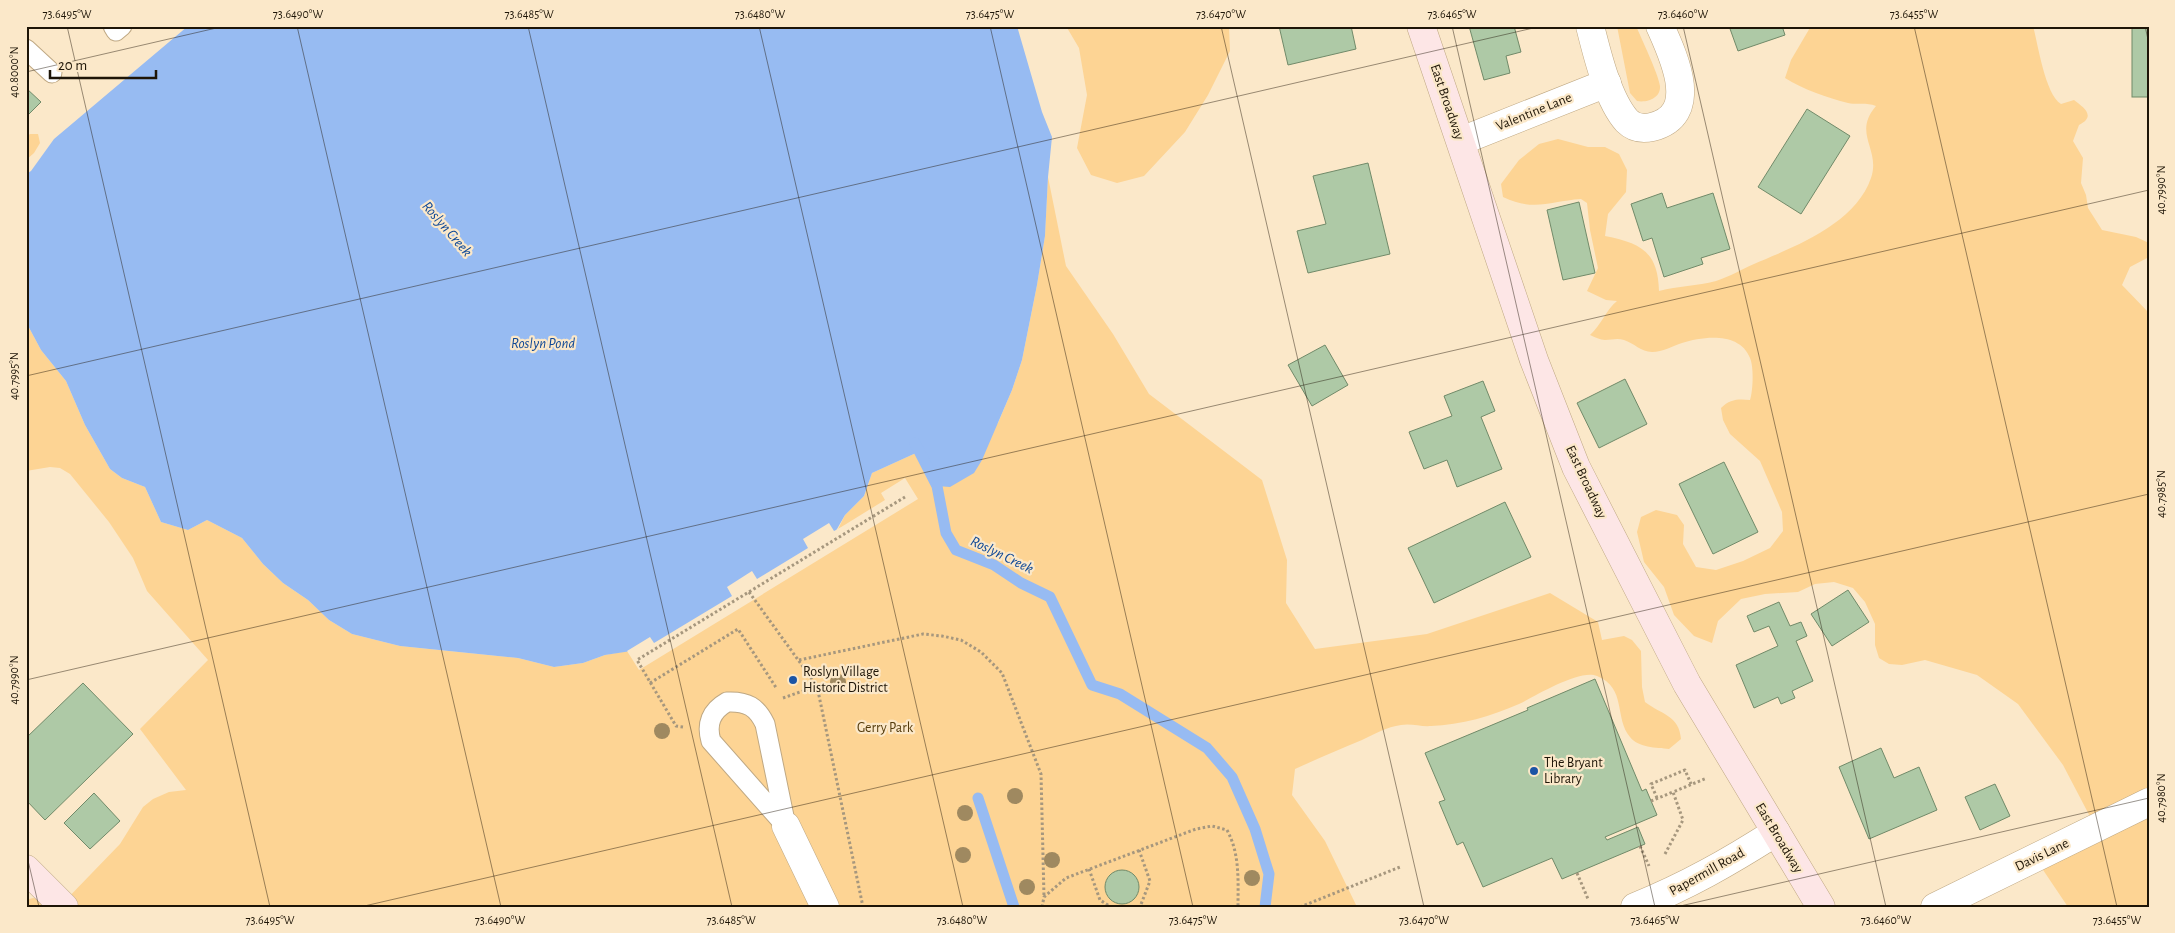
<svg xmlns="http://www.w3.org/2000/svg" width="2175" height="933" viewBox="0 0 2175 933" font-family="'Alegreya Sans',sans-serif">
<rect width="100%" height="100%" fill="#fbe8c9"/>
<!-- green -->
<g fill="#fdd494">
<polygon points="1066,26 1229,26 1230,51 1208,95 1185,132 1144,176 1117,183 1091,175 1077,148 1087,95 1079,48"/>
<path d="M1617 26H1636C1642 40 1658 73 1660 86 1661 98 1647 103 1637 101L1630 93Z"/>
<path d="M1811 26H2033C2038 44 2045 94 2061 104L2074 100C2083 107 2097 116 2079 125L2073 141 2083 158 2081 183 2086 195 2088 208 2102 230 2136 237 2149 243V257L2130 267 2122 285 2149 313V907H2068L2035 858 2096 828 2063 765 2018 704 1977 675 1925 660 1902 665 1889 664 1879 658 1875 645V624L1865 602 1853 588 1834 582 1815 584 1798 592 1765 594 1741 599 1718 621 1712 643 1694 636 1674 615 1664 587 1644 562 1637 532 1641 517 1656 510 1677 515 1684 525 1683 544 1696 567 1716 570 1743 561 1770 548 1783 531 1782 512 1760 461 1730 434 1723 420 1721 408C1730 399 1738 399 1750 400 1753 391 1754 367 1750 358 1740 332 1704 336 1682 343 1672 346 1663 352 1652 352 1641 352 1634 343 1624 340 1617 338 1612 340 1605 340 1600 340 1595 337 1590 335 1602 324 1606 310 1617 301L1606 300 1587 291 1598 268 1590 230 1587 203 1581 199C1551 201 1534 212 1503 197L1501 184 1519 160 1539 144 1558 139 1588 147H1605L1619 154 1627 170 1626 192 1608 214 1605 236C1640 243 1658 251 1659 291 1678 286 1697 286 1716 281 1729 277 1742 269 1754 264 1796 246 1855 224 1871 178 1881 149 1852 134 1876 106 1866 102 1858 105 1848 103 1828 98 1802 89 1785 78L1791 60Z"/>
<polygon points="30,134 38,134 40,143 34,153 26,160 26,137"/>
<path d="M1048 177 1066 266 1113 334 1149 394 1262 480 1287 560 1286 603 1315 649 1427 634 1550 593 1598 622 1602 640 1624 636 1632 640 1641 651 1642 687 1645 702C1662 715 1679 715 1681 739L1669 749C1657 748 1637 747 1630 737 1614 718 1627 688 1597 676 1579 669 1536 696 1519 704 1492 716 1461 725 1431 726 1421 727 1411 723 1401 725 1387 727 1374 734 1362 740 1340 749 1317 759 1295 769L1292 795 1325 841 1357 907H26V900L33 898 62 904 120 844 143 807 153 799 169 792 186 790 140 729 208 660 147 591 133 558 109 522 70 474 60 468 50 467 26 471V322L41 350 66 381 85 425 110 469 122 478 145 487 161 522 188 530 207 520 242 538 263 564 283 583 308 600 329 620 352 634 400 646 518 658 554 667 583 663 605 655 627 651 639 670 918 499 905 478 881 493 885 500 838 529 845 515 864 496 872 473 916 453 925 457 929 476 998 423 1012 390 1022 360 1037 285 1045 236Z"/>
</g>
<!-- water -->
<polygon fill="#97bbf2" points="188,26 1017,26 1042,112 1052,137 1048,177 1045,236 1037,285 1022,360 1012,390 982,460 974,473 950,487 937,486 929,476 925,457 916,453 872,473 864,496 845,515 833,536 651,648 605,655 583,663 554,667 518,658 400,646 352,634 329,620 308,600 283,583 263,564 242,538 207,520 188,530 161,522 145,487 122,478 110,469 85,425 66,381 41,350 26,322 26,174 31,171 54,139"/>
<!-- pier -->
<polygon fill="#fbe8c9" points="829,523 834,531 842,527 834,538 652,650 629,653 627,651 650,637 654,643 732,596 727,587 752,571 757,579 808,548 803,539"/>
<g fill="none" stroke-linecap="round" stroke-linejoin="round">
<!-- stream -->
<g stroke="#97bbf2" stroke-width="11">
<polyline points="915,443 937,486 946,533 956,550 994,565 1021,583 1050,597 1092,685 1120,694 1207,748 1232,777 1255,829 1269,874 1265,907"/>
<polyline points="978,798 1014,907"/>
</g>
</g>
<!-- building -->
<g fill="#aec9a6" stroke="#718a69">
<polygon points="1279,26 1351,26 1356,49 1288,65"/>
<polygon points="1469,26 1514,26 1521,52 1506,56 1510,73 1484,80"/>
<polygon points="1729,26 1782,26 1785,35 1738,51"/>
<rect x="2132" y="26" width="17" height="71"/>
<polygon points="26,88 41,102 26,117"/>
<polygon points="1807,109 1850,136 1801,214 1758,187"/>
<polygon points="1368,163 1390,254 1308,273 1297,231 1326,224 1313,176"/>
<polygon points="1662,193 1667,208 1713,193 1730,249 1701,258 1703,264 1664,277 1652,238 1643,241 1631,204"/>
<polygon points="1579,202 1595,273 1563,280 1547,210"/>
<polygon points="1325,345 1348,385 1312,406 1288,365"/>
<polygon points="1625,379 1647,424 1599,448 1577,403"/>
<polygon points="1483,381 1495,411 1481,417 1502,469 1457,487 1447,460 1424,469 1409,432 1452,416 1444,396"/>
<polygon points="1724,462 1758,532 1713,554 1679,484"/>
<polygon points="1505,502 1531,557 1434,603 1408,548"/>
<polygon points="1848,590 1869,622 1832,646 1811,614"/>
<polygon points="1779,602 1790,626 1801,622 1807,636 1796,641 1813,681 1792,691 1795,698 1781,704 1778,697 1754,708 1736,665 1778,646 1769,626 1754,632 1747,616"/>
<polygon points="1595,679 1642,791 1646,789 1657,815 1605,837 1607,840 1638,827 1645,844 1562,879 1552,858 1483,887 1463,842 1457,845 1439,802 1445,800 1425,753 1528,710 1527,708"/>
<polygon points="83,683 133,734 45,820 26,800 26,738"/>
<polygon points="1881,748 1894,778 1919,767 1937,810 1869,839 1839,767"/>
<polygon points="1995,784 2010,816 1980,830 1965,797"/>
<polygon points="94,793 120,821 90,849 64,823"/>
<circle cx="1122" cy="887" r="17"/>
</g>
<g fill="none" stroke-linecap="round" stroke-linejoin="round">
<defs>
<g id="lane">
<polyline points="113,26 116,31 122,26"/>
<polyline points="26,49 52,73"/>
<path d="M727 702C747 701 757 707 765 724L786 826 711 741C706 724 711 711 727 702Z"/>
</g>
<g id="street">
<path d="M1590 26C1597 54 1608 100 1627 121 1634 128 1643 129 1652 127 1702 115 1673 55 1660 26"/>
<polyline points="1461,141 1607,83"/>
<polyline points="786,826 825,907"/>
<path d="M1635 907C1687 886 1729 862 1776 832"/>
<polyline points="1935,907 2149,802"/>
</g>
<g id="secondary">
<polyline points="1421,26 1534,360 1576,467 1687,684 1821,907"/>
<polyline points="26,869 64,907"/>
</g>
</defs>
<!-- lane casing -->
<use href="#lane" stroke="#bfa883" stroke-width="21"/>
<!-- street casing -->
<use href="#street" stroke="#bfa883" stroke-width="29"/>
<!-- secondary casing -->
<use href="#secondary" stroke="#bfa883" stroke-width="29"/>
<!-- path -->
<g stroke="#a6977e" stroke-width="3" stroke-dasharray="2.5 2.5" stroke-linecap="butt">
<polyline points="749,592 817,686 863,907"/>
<polyline points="799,660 923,634 942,636 961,640 981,652 1002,673 1041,774 1044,897"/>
<polyline points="650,683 738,629 777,689"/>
<polyline points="783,698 817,686"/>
<polyline points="683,727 676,726 637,660 905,497"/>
<polyline points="1657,798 1651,784 1685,770 1691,784"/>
<polyline points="1651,801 1673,792"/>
<polyline points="1640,846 1649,866"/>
<polyline points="1139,850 1150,881 1140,907"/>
<polyline points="1665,854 1683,820 1673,792 1707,778"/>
<polyline points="1089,869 1100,900 1111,907"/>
<polyline points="1577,873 1588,899"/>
<path d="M1042 907 1044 897 1066 878 1196 829 1212 826 1227 830C1240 854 1238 880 1238 907"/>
<polyline points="1300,907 1400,867"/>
</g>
<!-- lane -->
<use href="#lane" stroke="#fff" stroke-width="19"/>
<!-- street -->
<use href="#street" stroke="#fff" stroke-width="28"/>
<!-- secondary -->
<use href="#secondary" stroke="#fde6e6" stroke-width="28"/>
</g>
<!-- trees -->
<g fill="#9f8960">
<circle cx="838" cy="682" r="8"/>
<circle cx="662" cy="731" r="8"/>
<circle cx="1015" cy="796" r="8"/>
<circle cx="965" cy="813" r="8"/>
<circle cx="963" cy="855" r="8"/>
<circle cx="1052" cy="860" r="8"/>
<circle cx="1252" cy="878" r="8"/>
<circle cx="1027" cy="887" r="8"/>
</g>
<!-- ticks -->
<path fill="none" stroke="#1e1507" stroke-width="1" stroke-opacity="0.45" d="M67 26 270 907M297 26 501 907M528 26 732 907M759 26 963 907M990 26 1193 907M1221 26 1424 907M1452 26 1655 907M1683 26 1886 907M1914 26 2117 907M2145 26 2149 44M26 72 225 26M26 376 1542 26M26 680 2149 190M26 852 39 907M360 907 2149 494M1676 907 2149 798"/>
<!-- markers -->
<g fill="#1b54a5" stroke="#fbe8c9" stroke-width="2">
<circle cx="793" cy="680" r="5"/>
<circle cx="1534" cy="771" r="5"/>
</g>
<g text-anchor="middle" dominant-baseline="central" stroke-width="4.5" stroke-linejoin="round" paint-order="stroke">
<!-- street labels -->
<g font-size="14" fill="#1e1507" stroke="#fbe8c9">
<text transform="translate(1447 102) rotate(71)">East Broadway</text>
<text transform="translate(1534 112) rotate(-22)">Valentine Lane</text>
<text transform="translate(1586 482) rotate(65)">East Broadway</text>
<text transform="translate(1779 838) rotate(59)">East Broadway</text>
<text transform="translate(2042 855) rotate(-26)">Davis Lane</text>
<text transform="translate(1707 872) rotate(-29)">Papermill Road</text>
</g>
<!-- poi labels -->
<g font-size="14" fill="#1e1507" stroke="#fbe8c9" text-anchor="start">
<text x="803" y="672">Roslyn Village<tspan x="803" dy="16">Historic District</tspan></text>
<text x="1544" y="763">The Bryant<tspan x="1544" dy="16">Library</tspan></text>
</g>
<!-- park labels -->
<g font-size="14" fill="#543b0b" stroke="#fbe8c9">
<text x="885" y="728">Gerry Park</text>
</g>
<!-- water labels -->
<g font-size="15" font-style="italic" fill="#0f4896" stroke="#fbe8c9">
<text transform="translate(447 229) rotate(49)">Roslyn Creek</text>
<text x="543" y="343">Roslyn Pond</text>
<text transform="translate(1002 555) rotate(26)">Roslyn Creek</text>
</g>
</g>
<!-- border -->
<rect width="2175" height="933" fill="none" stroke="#fbe8c9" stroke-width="55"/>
<!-- scale -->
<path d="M50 70v8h106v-8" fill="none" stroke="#1e1507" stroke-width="2.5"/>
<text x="58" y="70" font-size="15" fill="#1e1507" stroke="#fbe8c9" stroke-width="4" paint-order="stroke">20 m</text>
<rect x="28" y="28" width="2120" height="878" fill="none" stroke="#1e1507" stroke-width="2"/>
<g font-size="12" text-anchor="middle" fill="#1e1507">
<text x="67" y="18">73.6495°W</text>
<text x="298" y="18">73.6490°W</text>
<text x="529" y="18">73.6485°W</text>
<text x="760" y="18">73.6480°W</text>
<text x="990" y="18">73.6475°W</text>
<text x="1221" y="18">73.6470°W</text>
<text x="1452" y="18">73.6465°W</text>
<text x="1683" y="18">73.6460°W</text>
<text x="1914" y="18">73.6455°W</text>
<text transform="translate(14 72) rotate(-90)" y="4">40.8000°N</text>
<text transform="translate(2161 190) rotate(-90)" y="4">40.7990°N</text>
<text transform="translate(14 376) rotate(-90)" y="4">40.7995°N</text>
<text transform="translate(2161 494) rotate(-90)" y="4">40.7985°N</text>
<text transform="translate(14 680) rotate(-90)" y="4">40.7990°N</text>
<text transform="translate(2161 798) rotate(-90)" y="4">40.7980°N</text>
<text x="270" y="924">73.6495°W</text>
<text x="500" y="924">73.6490°W</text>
<text x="731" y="924">73.6485°W</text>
<text x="962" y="924">73.6480°W</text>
<text x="1193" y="924">73.6475°W</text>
<text x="1424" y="924">73.6470°W</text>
<text x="1655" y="924">73.6465°W</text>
<text x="1886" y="924">73.6460°W</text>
<text x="2117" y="924">73.6455°W</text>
</g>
</svg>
